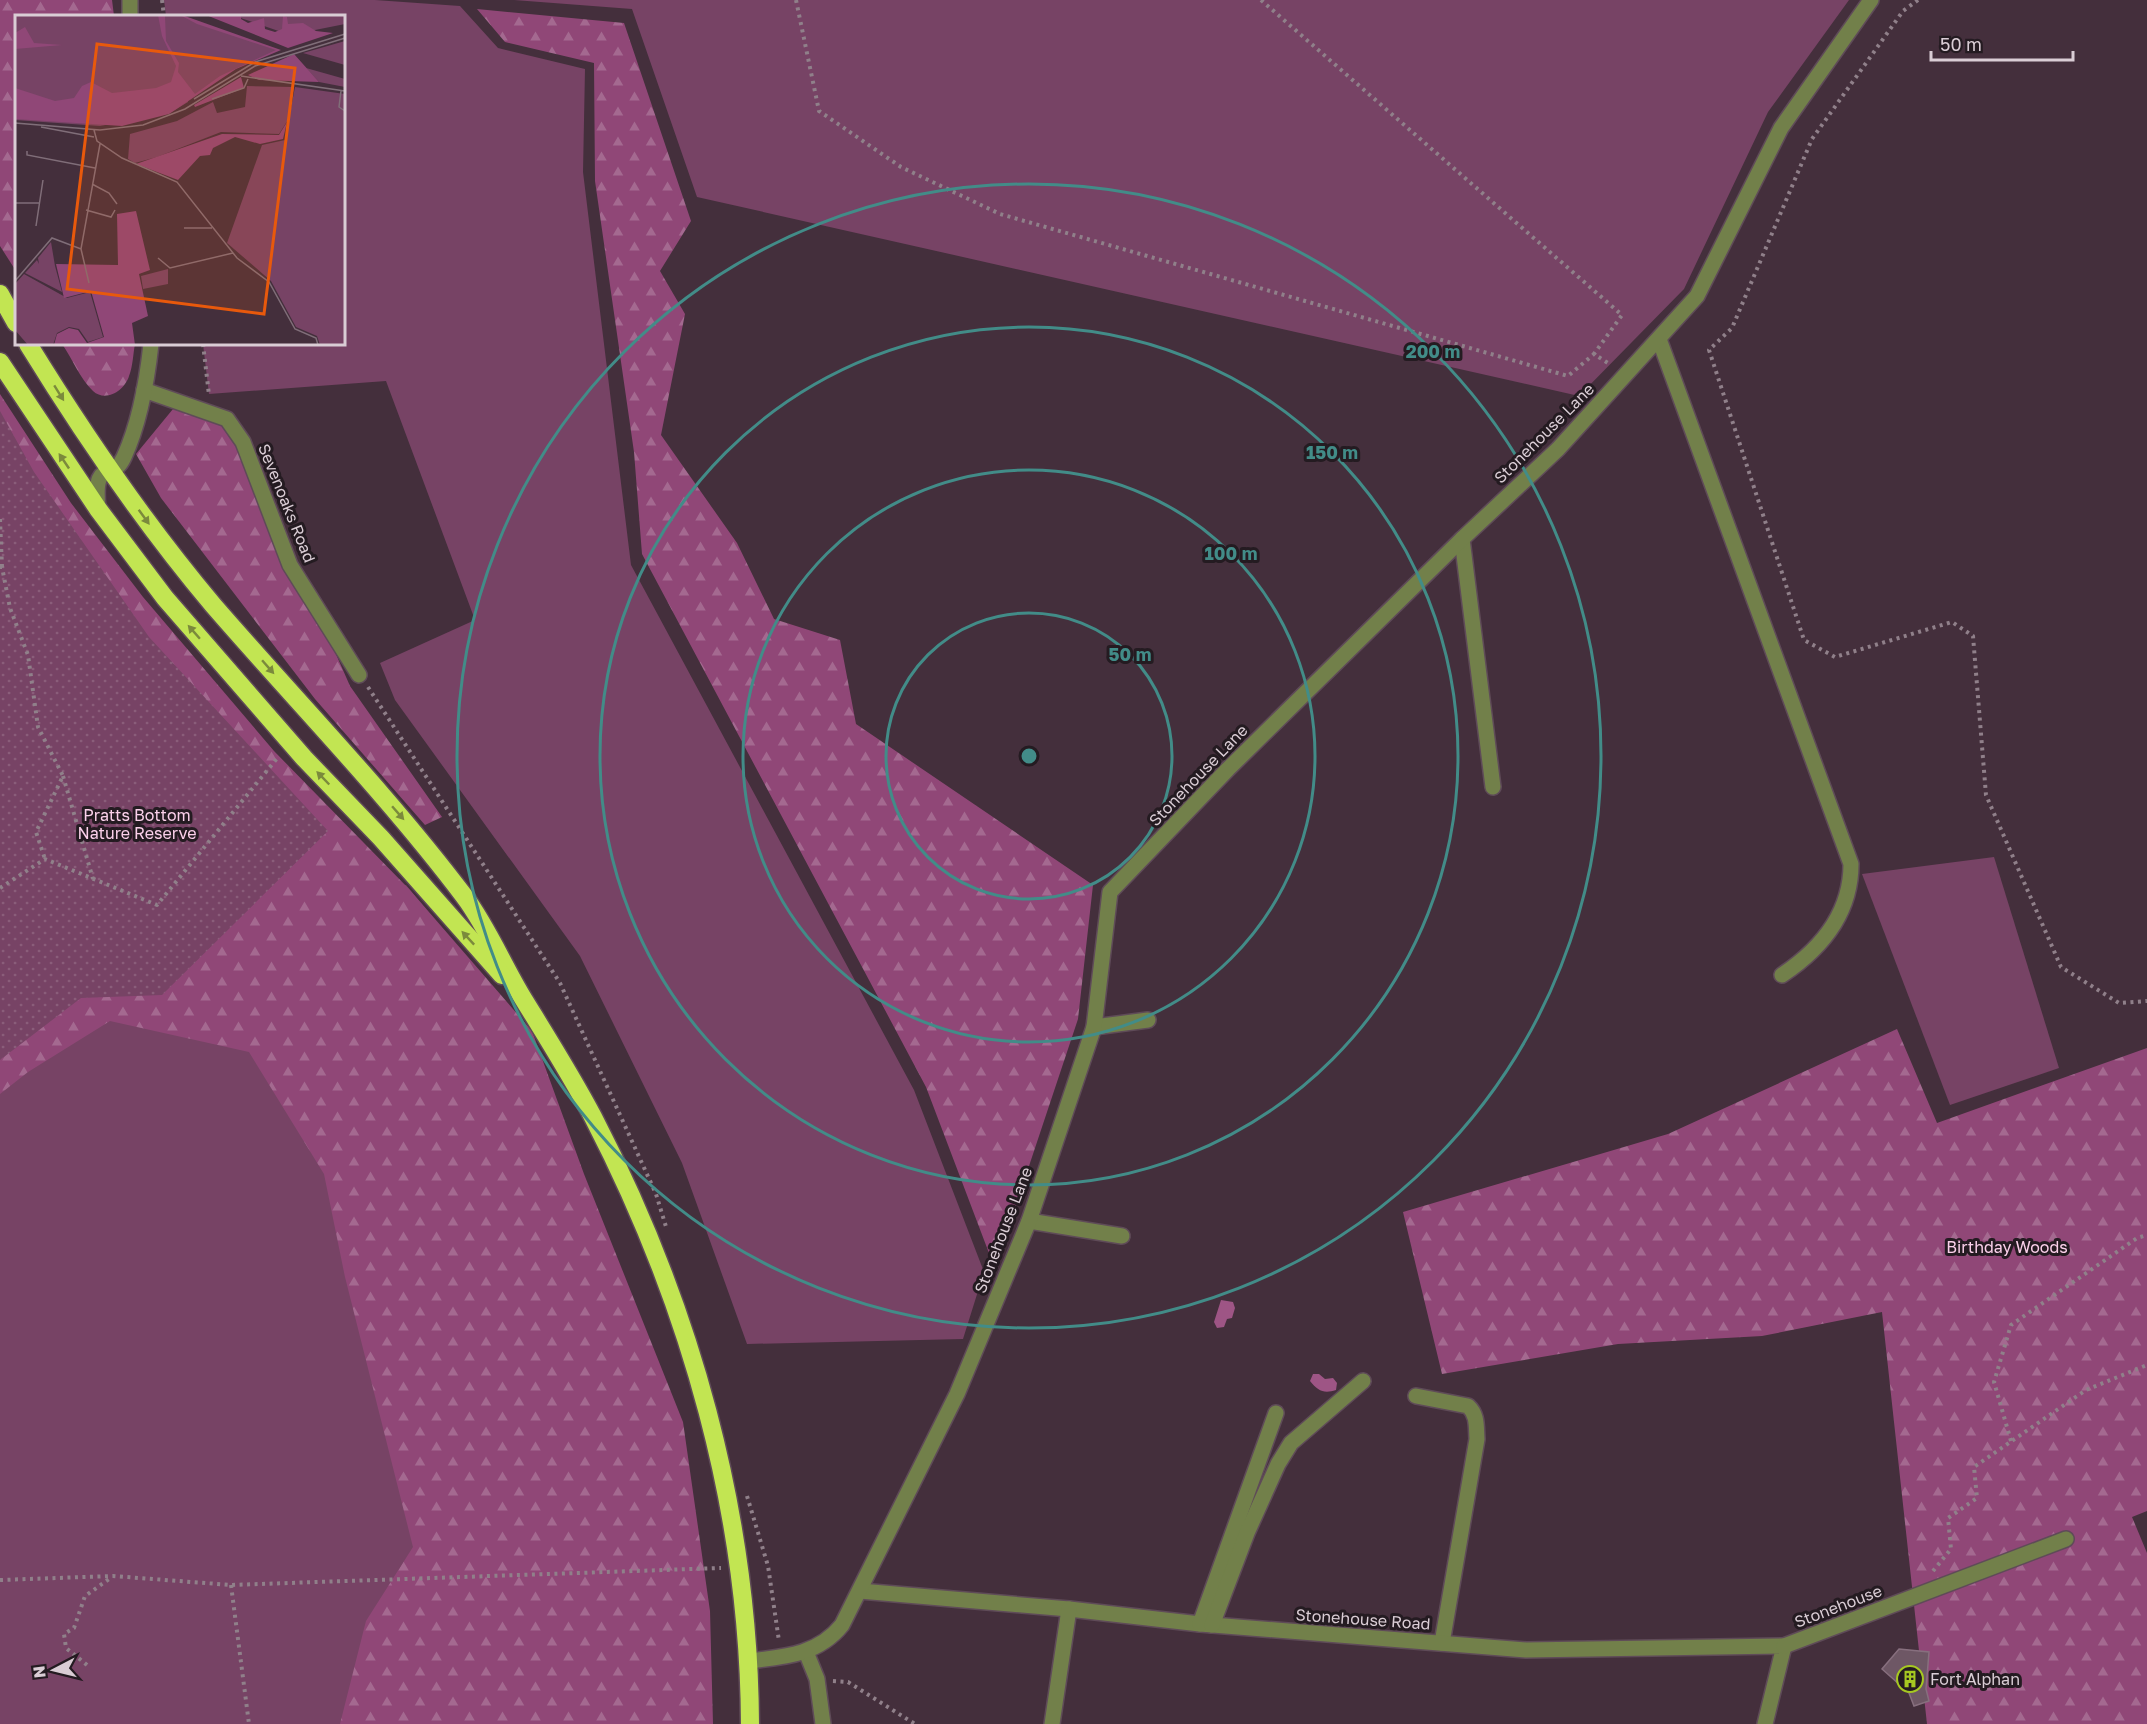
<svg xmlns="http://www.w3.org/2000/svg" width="2147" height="1724" viewBox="0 0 2147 1724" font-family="'Golos Text',sans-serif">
<defs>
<pattern id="forest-firs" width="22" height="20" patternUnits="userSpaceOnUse" patternTransform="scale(1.5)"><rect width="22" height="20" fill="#904777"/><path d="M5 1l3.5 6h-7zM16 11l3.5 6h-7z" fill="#a46990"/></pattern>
<pattern id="park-dots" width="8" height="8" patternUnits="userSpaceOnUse" patternTransform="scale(1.5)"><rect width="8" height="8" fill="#774365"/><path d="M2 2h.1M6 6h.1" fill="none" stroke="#8a5d7a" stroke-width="1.8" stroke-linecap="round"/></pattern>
</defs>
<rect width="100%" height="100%" fill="#442f3c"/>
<!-- green -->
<g fill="#774365">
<polygon points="164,0 375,0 460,6 498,48 585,69 583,172 631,565 914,1090 984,1272 963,1339 747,1344 682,1163 580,956 395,700 380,663 475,620 386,381 209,394 203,344 344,344 344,16 166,16"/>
<polygon points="514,0 1849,0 1768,112 1684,289 1579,396 697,197 632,9"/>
<polygon points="1994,857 2059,1068 1950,1105 1862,874"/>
<polygon points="406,885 522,1026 712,1724 0,1724 0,963 99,925"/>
</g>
<!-- forest -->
<g fill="url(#forest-firs)">
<polygon points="0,0 112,0 114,16 16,16 16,271 0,246"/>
<polygon points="477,9 624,23 691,221 660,271 685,314 661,435 737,543 774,619 840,640 856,724 1093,885 1078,1019 1013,1214 992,1261 926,1087 642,554 634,452 595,181 594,63 505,42"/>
<path d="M62 344H135C133 354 133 366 129 376 125 390 106 403 93 391 80 379 72 358 62 344Z"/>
<polygon points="0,394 71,503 143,597 274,751 409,889 532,1031 584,1174 683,1422 710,1611 713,1724 340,1724 366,1621 413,1547 345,1277 324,1174 249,1052 110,1021 28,1072 0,1094"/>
<polygon points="173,409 229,411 350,686 442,817 425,825 315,699 161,498 136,454"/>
<polygon points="1897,1029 1937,1123 2147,1048 2147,1511 2132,1517 2147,1553 2147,1724 1927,1724 1882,1312 1762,1336 1618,1344 1442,1374 1403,1212 1668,1134"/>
</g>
<!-- park -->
<polygon fill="url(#park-dots)" points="0,411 34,472 149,637 328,831 162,995 81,998 0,1060"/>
<!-- water -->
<g fill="#9e5585">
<polygon points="1221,1300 1233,1302 1235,1308 1232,1318 1227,1319 1224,1327 1217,1328 1214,1322"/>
<path d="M1313 1374H1319L1325 1379 1333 1378 1337 1383 1336 1390C1324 1394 1318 1391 1310 1381Z"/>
</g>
<!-- building -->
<polygon fill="#6e5765" stroke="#876f7e" stroke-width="1.5" points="1899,1649 1929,1652 1926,1689 1929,1701 1914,1706 1909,1693 1882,1669"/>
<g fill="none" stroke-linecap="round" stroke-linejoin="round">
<defs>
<g id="minor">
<polyline points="130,16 130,0"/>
<path d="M1659 339 1851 864C1851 913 1821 949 1782 975"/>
<polyline points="144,390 227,419 243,442 290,565 359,675"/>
<path d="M98 509C93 455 112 484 124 457 140 422 147 381 151 344"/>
<polyline points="1462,539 1493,787"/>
<polyline points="1094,1027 1148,1020"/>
<polyline points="1029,1221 1122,1236"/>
<path d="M1416 1396 1468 1406C1478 1415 1476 1427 1477 1439L1442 1643"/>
<polyline points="860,1591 1069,1609 1200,1624 1526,1650 1784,1646 1765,1724"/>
<polyline points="1200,1624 1276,1413"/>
<polyline points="1212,1625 1247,1533 1278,1464 1291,1443 1363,1381"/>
<polyline points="1784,1646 2066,1539"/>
<polyline points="806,1652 817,1679 823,1724"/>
<path d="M749 1661C784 1657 818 1655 842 1625L957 1394 1029 1221 1094 1027 1110 892 1228 769 1462 539 1558 449 1697 296 1781 128 1871 0"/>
<polyline points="1052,1724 1069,1609"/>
</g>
<g id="highway">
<polyline points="0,294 16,323"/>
<path d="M28 344C84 435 144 523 213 605 297 702 387 794 464 896 488 928 503 966 524 1000 548 1039 572 1077 593 1117 690 1304 749 1513 750 1724"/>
<polyline points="0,362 98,509 165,598 304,758 381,838 502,975"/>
</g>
</defs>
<!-- minor casing -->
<use href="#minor" stroke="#5f4b58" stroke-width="18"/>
<!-- highway casing -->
<use href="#highway" stroke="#5f4b58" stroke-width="21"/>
<!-- path -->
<g stroke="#90808a" stroke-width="4" stroke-dasharray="3 4.5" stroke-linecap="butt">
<polyline points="162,0 164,16"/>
<polyline points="796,0 819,111 901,167 1000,214 1568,376 1594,354 1611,365"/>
<polyline points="1261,0 1622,315 1594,354"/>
<polyline points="1918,0 1903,11 1812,139 1732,328 1709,350 1804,640 1835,657 1952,622 1973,636 1986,795 2061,967 2119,1003 2147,1001"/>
<polyline points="203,344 209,395"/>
<polyline points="0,519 2,567"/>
<polyline points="0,567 2,567 10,608 28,655 38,727 63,776 36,832 45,859"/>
<polyline points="368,687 560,983 656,1194 667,1230"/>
<polyline points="63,776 93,879"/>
<polyline points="0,888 45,859 157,905 279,756"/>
<polyline points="2011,1441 1994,1382 2011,1325 2137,1238 2147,1235"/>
<polyline points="747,1496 768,1566 779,1641"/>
<polyline points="1933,1571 1951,1549 1948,1518 1977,1498 1974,1467 2086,1390 2147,1365"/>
<polyline points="0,1580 113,1576 231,1585 721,1568"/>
<polyline points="231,1585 249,1724"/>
<polyline points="87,1665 66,1648 64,1634 74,1628 85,1596 112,1577"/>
<polyline points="833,1681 848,1682 915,1724"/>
</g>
<!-- minor -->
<use href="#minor" stroke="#72804a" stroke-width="15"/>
<!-- highway -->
<use href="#highway" stroke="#c2e552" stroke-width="18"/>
</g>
<!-- one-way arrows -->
<defs><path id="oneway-solid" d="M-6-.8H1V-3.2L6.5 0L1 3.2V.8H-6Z" transform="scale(1.5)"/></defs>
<g fill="#7b8a3c">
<use href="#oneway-solid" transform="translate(59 393) rotate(58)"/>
<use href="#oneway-solid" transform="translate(64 461) rotate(-124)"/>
<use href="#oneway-solid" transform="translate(144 517) rotate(54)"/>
<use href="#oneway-solid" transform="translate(194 632) rotate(-131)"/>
<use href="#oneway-solid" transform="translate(268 667) rotate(49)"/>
<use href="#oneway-solid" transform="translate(323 778) rotate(-134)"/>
<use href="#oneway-solid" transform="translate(398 813) rotate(49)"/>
<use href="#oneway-solid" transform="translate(468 938) rotate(-133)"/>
</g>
<!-- distance rings -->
<g fill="none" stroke="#428c88" stroke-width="3">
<circle cx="1029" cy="756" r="143"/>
<circle cx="1029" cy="756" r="286"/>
<circle cx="1029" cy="756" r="429"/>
<circle cx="1029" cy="756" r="572"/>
</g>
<!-- icons -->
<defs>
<symbol id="building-ring" viewBox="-11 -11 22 22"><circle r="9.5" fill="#241b21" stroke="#a6c821" stroke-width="1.5"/><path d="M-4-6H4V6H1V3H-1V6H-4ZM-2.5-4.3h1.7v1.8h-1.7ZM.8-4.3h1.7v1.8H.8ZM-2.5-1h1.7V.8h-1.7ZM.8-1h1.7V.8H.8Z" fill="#a6c821"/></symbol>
</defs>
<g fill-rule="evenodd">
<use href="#building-ring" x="1895" y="1664" width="30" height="30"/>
</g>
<g text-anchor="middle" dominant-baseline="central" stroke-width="6" stroke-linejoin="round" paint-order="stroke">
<!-- street labels -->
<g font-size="16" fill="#dacdd5" stroke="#241b21">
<text transform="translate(1544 433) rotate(-45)">Stonehouse Lane</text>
<text transform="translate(287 503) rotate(68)">Sevenoaks Road</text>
<text transform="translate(1198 775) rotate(-46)">Stonehouse Lane</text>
<text transform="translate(1003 1230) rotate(-69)">Stonehouse Lane</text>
<text transform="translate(1838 1606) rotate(-21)">Stonehouse</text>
<text transform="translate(1363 1619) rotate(4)">Stonehouse Road</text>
</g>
<!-- park labels -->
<g font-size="16" fill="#fbd0ea" stroke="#241b21">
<text x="137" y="815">Pratts Bottom<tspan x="137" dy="18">Nature Reserve</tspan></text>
<text x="2007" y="1247">Birthday Woods</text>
</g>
<!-- poi labels -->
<g font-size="16" fill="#dacdd5" stroke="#241b21" text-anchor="start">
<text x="1930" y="1679">Fort Alphan</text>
</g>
</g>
<!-- overview -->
<g transform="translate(15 15)">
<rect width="330" height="330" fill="#442f3c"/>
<path d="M0 0H160L172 51 173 87 155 98 85 111 0 105ZM217 0H330V9L275 20ZM330 26V50L288 38ZM291 53 330 64V72L304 67ZM232 71 279 72 273 105 264 119 206 117 142 142 120 148 113 144 115 119 162 106 198 87 202 98 230 92ZM280 72 330 79V330H305L302 321 281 312 256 266 212 228 247 130 270 125ZM36 227 40 251 47 277 10 258 22 245 24 249 23 243ZM153 254V269L128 274 126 261ZM9 259 52 283 75 277 88 322 73 327 64 314 54 312 42 318 38 330H13L0 315V269Z" fill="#774365"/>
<path d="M143 0H167L266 35 221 54 154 99 107 111 0 104V73L40 86 59 83 67 71 76 67 97 78 141 73 156 67 161 51 147 21ZM191 0H226V4L233 8 249 3 250 14 260 17 267 14 268 1 272 2 273 9 288 8 301 16 318 18 273 33ZM10 12 19 28 47 30 0 34V18ZM279 39 304 67 244 65 233 60ZM226 62 229 73 180 92 179 90ZM272 107 268 124 245 129 220 122 198 133 195 140 185 141 163 165 121 149 207 119 264 120ZM121 196 135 255 124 259 133 301 117 308 120 330H39L42 319 54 313 63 315 72 328 89 322 76 276 49 283 41 249 103 250 102 199Z" fill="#904777"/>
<path d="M165 0 182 9 261 35 205 61 180 79 163 57 164 48 151 26 150 1Z" fill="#774365"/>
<path fill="none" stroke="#806e79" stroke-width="1.5" d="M226 61 330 76M326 76 324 92 330 96M179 84 240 47 330 19M197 84 229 73 233 64M0 108 85 115 128 110 170 94 240 51 330 23M26 112 79 122M79 115 82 126 107 143 162 167 222 243 254 267 280 314 301 323 303 330M12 136V140L80 153M77 169 94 178 102 189M0 188H25M71 195 96 202 100 195M21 211 28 165M169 213H197M66 234 74 268M143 243 155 253 218 238M0 266 37 223 66 234 85 129"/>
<path fill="#e8590c" fill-opacity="0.15" stroke="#e8590c" stroke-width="3" d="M82 29 280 53 249 299 52 274Z"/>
<rect width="330" height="330" fill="none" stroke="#dacdd5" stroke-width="3"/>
</g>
<circle cx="1029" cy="756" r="9" fill="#428c88" stroke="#241b21" stroke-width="3"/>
<g font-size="18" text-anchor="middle" font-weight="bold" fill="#428c88" stroke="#241b21" stroke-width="6" stroke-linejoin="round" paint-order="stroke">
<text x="1433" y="358">200 m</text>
<text x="1332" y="459">150 m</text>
<text x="1231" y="560">100 m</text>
<text x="1130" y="661">50 m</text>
</g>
<!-- north arrow -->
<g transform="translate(54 1670) rotate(263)" stroke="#241b21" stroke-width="4.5" paint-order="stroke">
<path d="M0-4.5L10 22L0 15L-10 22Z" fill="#dacdd5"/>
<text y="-9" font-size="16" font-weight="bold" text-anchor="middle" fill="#dacdd5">N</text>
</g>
<!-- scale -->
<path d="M1931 51v9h142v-9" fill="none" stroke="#dacdd5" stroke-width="3"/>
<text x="1940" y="51" font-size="18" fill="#dacdd5" stroke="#241b21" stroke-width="4.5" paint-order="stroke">50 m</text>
</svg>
